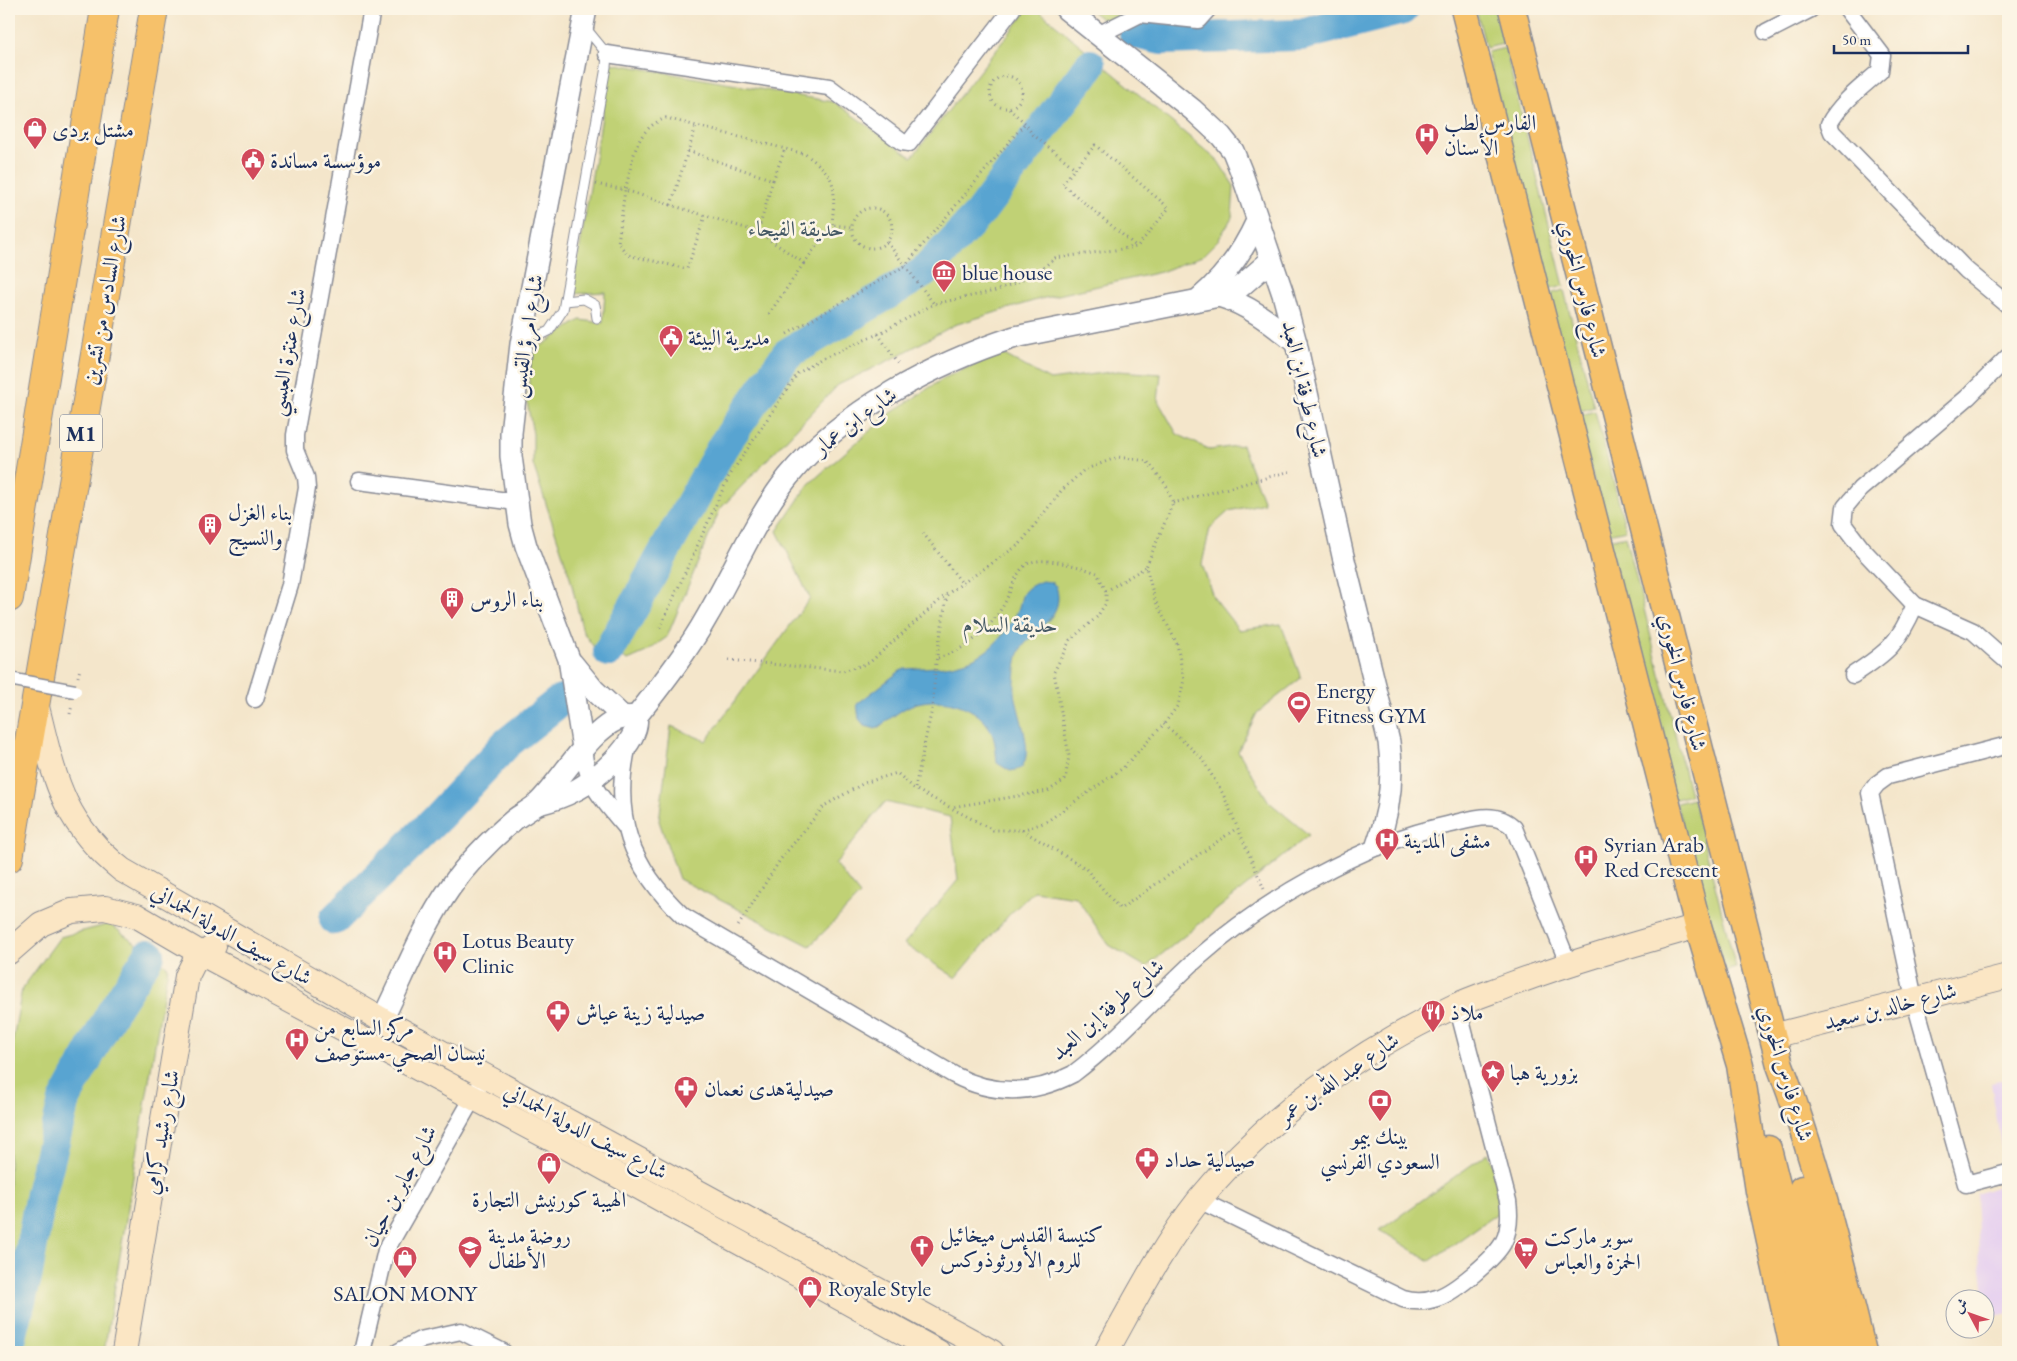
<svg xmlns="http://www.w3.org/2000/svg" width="2017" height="1361" viewBox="0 0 2017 1361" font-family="'EB Garamond',Amiri,serif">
<rect width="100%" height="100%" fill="#fcf5e5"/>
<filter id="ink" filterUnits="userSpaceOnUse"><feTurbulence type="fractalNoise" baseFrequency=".02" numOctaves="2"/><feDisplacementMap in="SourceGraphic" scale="10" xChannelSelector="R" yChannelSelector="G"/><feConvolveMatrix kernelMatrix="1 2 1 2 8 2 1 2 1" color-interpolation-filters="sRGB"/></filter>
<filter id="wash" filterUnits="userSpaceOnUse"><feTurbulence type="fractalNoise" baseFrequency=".0096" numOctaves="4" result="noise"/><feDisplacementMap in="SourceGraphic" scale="20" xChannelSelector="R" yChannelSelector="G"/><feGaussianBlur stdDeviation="1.12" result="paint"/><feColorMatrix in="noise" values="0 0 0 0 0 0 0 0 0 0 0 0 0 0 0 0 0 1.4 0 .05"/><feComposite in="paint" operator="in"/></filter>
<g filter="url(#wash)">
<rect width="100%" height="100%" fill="#f4e6cb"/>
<!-- built -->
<g fill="#e7d2ef">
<polygon points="2008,1079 2008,1170 2005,1171 1991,1083"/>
<polygon points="2008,1183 2008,1313 1987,1318 1979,1254 1976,1194"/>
</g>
<!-- green -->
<g fill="#c0d174" stroke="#6e8069">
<polygon points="1028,9 1037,9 1218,161 1234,186 1232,217 1219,239 1202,256 1161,272 1040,299 954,325 896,357 838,385 720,509 667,637 646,652 628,660 618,655 736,445 788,374 767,361 705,454 612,633 596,650 583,632 570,577 533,464 533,434 527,402 532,352 580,320 603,323 605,292 572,294 611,63 834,102 912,157"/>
<polygon points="1088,9 1139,9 1110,25"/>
<polygon points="1476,9 1495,9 1503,44 1486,48"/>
<polygon points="1505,48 1564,286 1546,290 1487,52"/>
<polygon points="1564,290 1594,407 1577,412 1546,295"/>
<polygon points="1001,353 1050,380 1118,371 1161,374 1158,401 1177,434 1210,450 1242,445 1264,503 1229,511 1210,528 1202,564 1213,597 1239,630 1281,624 1301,678 1257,713 1238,751 1269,802 1309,835 1146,967 1109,945 1076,897 1034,891 1008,916 956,978 904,944 958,880 950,817 885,802 835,864 860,895 810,946 679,879 659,821 671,726 706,741 810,598 777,531 809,484 888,415 944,378"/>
<polygon points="1595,411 1626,530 1608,534 1577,416"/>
<polygon points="1626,536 1690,795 1673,800 1608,540"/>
<polygon points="1693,799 1736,968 1726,971 1676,803"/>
<polygon points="110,924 168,967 104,1352 9,1352 9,1062 22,989 60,937"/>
<polygon points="1488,1153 1509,1205 1430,1261 1380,1230"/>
</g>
<!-- water -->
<path fill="#59a4d1" stroke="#3a6a98" d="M1042 581 1051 582 1056 586C1066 617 1036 627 1021 649 1016 658 1016 672 1015 682 1012 705 1035 745 1023 765 1021 770 1015 770 1010 771L997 763C996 754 996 745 993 736 984 709 949 697 922 702 906 704 889 720 876 729L865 726 859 719 857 704 900 671 905 669C956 666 985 667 1014 618 1026 598 1014 592 1042 581Z"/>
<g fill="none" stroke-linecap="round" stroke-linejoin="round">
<!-- river -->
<g stroke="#59a4d1" stroke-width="32">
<polyline points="1135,33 1161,39 1301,35 1403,9"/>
<polyline points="609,651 723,446 787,354 924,272 979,214 1090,65"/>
<polyline points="335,919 438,817 506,744 561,700"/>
<polyline points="9,1345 27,1273 41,1193 64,1101 111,1014 149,955"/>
</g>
</g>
</g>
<g filter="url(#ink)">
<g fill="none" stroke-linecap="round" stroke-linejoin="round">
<defs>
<g id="service">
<polyline points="565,301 584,299 595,305 597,318"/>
<polyline points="524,343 549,331 563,310 606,67 607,54 584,26"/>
</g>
<g id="minor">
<path d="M1847 9 1882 55 1880 71C1862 87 1841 102 1829 124L1832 132 1966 270 2008 305"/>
<polyline points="1766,32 1811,9"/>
<polyline points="1098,35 1140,14 1198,20 1208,9"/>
<polyline points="607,54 829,87 902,142 909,143 1012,9"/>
<polyline points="2008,357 1968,397 1860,489 1845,507 1843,524 1862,549 1915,605 1973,631 2008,662"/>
<polyline points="359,481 516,502"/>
<path d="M1853 675C1888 652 1898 644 1915 605"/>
<polyline points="255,699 290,585 307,488 306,477 295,450 295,435 372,9"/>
<path d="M628 745C611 816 631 867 683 916L954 1075C994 1096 1033 1095 1073 1074 1118 1040 1156 996 1198 958 1263 901 1362 843 1447 825 1470 820 1495 809 1514 828L1568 963"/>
<polyline points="2008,745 1888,776 1877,784 1870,793 1914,999 1966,1184 2008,1173"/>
<path d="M583 748C586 784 603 800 625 826"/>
<path d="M1199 1200 1403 1299C1414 1302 1426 1302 1437 1298 1455 1292 1494 1259 1503 1243 1510 1230 1510 1216 1508 1201L1457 1005"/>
<polyline points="362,1352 386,1250 478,1089"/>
<polyline points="398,1352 420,1340 461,1331 503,1352"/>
</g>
<g id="tertiary">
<path d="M1066 9 1193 110 1221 136 1233 151 1241 171 1283 294 1296 343 1343 556 1389 742C1394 779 1390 811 1377 845"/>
<path d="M1219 296C1249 305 1271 323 1296 343"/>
<path d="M1200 298C1226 276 1243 252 1257 221"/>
<polyline points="572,663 594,690 623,717"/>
<polyline points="583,748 569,659 526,546 520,524 511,456 511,433 521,344 586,9"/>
<path d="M538 804C550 801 563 797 574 791 595 781 642 741 636 717 662 684 688 651 708 615 735 569 755 519 788 477 842 411 935 363 1015 337L1219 296 1240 287 1270 261"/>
<path d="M382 1020C404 976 422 928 450 888 468 862 491 839 515 819 522 814 530 810 537 804 561 783 600 709 636 717"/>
</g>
<g id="secondary">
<path d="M36 703C54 774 60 821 122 870L382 1020 992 1352"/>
<polyline points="9,952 41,924 72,911 105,908 137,916 202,954 557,1142 938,1352"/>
<polyline points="1773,1036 2008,976"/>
<polyline points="124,1352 187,976 194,962 214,946"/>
<path d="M1106 1352C1135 1300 1162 1247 1199 1200 1268 1116 1358 1051 1455 1006 1472 998 1491 992 1509 985 1571 962 1634 944 1698 926"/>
</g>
<g id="primary">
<polyline points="1464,9 1698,926 1740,1065 1759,1191 1794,1352"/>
<path d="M1512 9 1780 1065C1816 1159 1839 1255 1863 1352"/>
<polyline points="1768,1149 1819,1352"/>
<polyline points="1802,1189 1840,1337"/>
</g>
<g id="trunk">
<polyline points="9,598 105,9"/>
<polyline points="9,858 154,9"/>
</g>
</defs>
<!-- service casing -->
<use href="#service" stroke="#888a94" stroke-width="11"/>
<!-- minor casing -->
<use href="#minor" stroke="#888a94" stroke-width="19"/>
<!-- tertiary casing -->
<use href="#tertiary" stroke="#888a94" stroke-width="24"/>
<!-- secondary casing -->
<use href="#secondary" stroke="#888a94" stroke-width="26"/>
<!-- primary casing -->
<use href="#primary" stroke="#888a94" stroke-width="29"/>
<!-- trunk casing -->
<use href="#trunk" stroke="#888a94" stroke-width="30"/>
<!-- path -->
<g stroke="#888a94" stroke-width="3" stroke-dasharray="1 4" stroke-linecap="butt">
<circle cx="1006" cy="92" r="16"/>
<polyline points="1009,109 1025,123 1032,134 1075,168"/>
<polyline points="688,151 773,180 758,232 671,205 696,126"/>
<polyline points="773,180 785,149"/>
<polyline points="596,184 625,190 618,243 628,255 687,269 705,216"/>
<path d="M671 205 625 190C634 159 633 130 666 118L805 154C839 178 835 186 832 225"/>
<circle cx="872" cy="228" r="20"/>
<polyline points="758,232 804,263 832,225 852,227"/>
<polyline points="887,242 934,304"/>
<polyline points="769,314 804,263"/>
<polyline points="787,334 905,266 1025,123"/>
<polyline points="878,334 900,366"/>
<polyline points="1173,503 1291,471"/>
<polyline points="923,533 962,583"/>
<polyline points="1106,591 1146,567"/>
<polyline points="660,628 728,478 798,373 824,358 878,334 934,304 995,291 1034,275 1055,258 1137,247 1169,208 1095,145 1062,184 1137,247"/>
<path d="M938 658C966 649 988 632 1003 606 1011 593 1015 570 1029 563 1045 556 1081 567 1097 573L1106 591V603L1097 617 1070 640 1054 672 1069 756 1065 780 1048 791 952 807"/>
<polyline points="729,660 843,671 869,663 947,594 1020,544 1061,491 1084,470 1118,457 1147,461 1166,485 1173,503 1146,567 1155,600 1177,644 1184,680 1178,705 1164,724 1123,768 1046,822 1022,830 993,830 915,789 897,773 864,783 824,806 780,860 737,928"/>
<polyline points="78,677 80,669"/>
<polyline points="70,714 72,705"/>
<polyline points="1164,724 1201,757 1223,794 1264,889"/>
<polyline points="915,788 932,709 936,662 947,595"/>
<polyline points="1022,830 1085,868 1120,909 1237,828"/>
</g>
<!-- service -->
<use href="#service" stroke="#fff" stroke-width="9"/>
<!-- minor -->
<use href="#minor" stroke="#fff" stroke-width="16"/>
<!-- tertiary -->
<use href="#tertiary" stroke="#fff" stroke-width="21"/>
<!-- secondary -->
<use href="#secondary" stroke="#fbe6c4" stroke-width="24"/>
<!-- primary -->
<use href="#primary" stroke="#f6c16b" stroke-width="26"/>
<!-- trunk -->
<use href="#trunk" stroke="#f6c16b" stroke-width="28"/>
<defs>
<polyline id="pedestrian-bridge" points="9,679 75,691"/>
</defs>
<!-- pedestrian-bridge casing -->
<use href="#pedestrian-bridge" stroke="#888a94" stroke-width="15" stroke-linecap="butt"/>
<!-- pedestrian-bridge -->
<use href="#pedestrian-bridge" stroke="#fff" stroke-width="12"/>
</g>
</g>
<!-- icons -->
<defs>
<symbol id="shop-pin" viewBox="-11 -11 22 30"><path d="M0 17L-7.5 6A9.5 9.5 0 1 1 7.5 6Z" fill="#d1495b" stroke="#fcf5e5"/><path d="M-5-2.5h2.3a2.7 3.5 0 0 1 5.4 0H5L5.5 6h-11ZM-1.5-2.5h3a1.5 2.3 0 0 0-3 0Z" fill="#fff"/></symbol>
<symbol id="hospital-pin" viewBox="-11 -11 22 30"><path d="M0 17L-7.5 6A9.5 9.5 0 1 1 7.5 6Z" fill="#d1495b" stroke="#fcf5e5"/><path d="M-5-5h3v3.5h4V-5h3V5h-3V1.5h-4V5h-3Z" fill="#fff"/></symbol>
<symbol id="civic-pin" viewBox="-11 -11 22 30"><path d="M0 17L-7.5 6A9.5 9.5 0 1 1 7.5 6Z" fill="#d1495b" stroke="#fcf5e5"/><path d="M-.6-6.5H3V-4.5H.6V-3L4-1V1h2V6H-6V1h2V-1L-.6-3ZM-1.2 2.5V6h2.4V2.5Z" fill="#fff"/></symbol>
<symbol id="museum-pin" viewBox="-11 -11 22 30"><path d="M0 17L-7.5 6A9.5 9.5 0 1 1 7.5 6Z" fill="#d1495b" stroke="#fcf5e5"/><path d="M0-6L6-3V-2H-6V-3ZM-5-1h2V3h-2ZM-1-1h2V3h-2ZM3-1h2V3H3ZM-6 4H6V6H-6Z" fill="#fff"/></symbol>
<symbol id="building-pin" viewBox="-11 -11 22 30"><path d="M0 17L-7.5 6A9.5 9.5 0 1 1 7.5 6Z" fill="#d1495b" stroke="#fcf5e5"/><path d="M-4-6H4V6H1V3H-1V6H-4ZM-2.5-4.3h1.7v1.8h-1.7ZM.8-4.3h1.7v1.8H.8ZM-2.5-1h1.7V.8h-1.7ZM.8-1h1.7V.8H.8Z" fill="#fff"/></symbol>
<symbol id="stadium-pin" viewBox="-11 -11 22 30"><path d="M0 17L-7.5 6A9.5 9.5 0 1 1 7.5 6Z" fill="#d1495b" stroke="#fcf5e5"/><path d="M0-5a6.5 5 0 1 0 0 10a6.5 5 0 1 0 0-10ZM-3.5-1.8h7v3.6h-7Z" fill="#fff"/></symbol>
<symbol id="pharmacy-pin" viewBox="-11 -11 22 30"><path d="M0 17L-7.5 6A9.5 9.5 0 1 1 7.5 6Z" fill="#d1495b" stroke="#fcf5e5"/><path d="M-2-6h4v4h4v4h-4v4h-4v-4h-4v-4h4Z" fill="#fff"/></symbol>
<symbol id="restaurant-pin" viewBox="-11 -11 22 30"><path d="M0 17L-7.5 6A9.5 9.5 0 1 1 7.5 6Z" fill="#d1495b" stroke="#fcf5e5"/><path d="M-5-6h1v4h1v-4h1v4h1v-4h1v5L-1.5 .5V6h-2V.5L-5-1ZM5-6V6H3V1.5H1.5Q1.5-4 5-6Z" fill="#fff"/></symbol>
<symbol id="sight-pin" viewBox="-11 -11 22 30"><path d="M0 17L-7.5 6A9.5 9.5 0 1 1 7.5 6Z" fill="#d1495b" stroke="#fcf5e5"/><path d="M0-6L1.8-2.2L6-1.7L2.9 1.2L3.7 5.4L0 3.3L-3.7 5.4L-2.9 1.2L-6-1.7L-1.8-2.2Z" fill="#fff"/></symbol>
<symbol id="bank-pin" viewBox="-11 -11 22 30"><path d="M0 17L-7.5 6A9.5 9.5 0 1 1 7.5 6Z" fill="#d1495b" stroke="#fcf5e5"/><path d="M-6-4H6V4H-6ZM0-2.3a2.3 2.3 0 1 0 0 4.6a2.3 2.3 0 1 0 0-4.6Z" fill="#fff"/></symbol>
<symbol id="church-pin" viewBox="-11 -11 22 30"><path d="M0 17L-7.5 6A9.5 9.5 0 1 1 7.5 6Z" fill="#d1495b" stroke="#fcf5e5"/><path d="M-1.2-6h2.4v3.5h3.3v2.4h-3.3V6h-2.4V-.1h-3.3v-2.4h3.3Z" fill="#fff"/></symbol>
<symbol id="school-pin" viewBox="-11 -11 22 30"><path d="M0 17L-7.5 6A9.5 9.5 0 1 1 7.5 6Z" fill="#d1495b" stroke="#fcf5e5"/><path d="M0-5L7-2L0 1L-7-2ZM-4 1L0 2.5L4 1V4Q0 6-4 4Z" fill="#fff"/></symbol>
<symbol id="supermarket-pin" viewBox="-11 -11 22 30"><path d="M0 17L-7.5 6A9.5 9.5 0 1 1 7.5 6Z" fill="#d1495b" stroke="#fcf5e5"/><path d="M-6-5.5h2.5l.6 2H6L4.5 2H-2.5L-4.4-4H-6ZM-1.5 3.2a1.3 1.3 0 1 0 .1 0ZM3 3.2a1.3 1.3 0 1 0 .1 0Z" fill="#fff"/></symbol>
</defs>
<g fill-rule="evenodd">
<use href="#shop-pin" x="21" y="115" width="28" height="38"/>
<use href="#hospital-pin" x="1413" y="121" width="28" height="38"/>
<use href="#civic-pin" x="239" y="146" width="28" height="38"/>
<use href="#museum-pin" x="930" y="258" width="28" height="38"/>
<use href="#civic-pin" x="657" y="323" width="28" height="38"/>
<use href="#building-pin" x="196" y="511" width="28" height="38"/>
<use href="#building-pin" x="438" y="585" width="28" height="38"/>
<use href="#stadium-pin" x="1285" y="689" width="28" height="38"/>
<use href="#hospital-pin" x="1373" y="826" width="28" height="38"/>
<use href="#hospital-pin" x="1572" y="843" width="28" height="38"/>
<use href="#hospital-pin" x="431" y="939" width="28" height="38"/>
<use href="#pharmacy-pin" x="544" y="998" width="28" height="38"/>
<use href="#restaurant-pin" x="1419" y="998" width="28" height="38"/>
<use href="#hospital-pin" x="283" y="1026" width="28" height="38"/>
<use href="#sight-pin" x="1479" y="1058" width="28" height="38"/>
<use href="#pharmacy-pin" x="672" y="1074" width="28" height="38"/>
<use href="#bank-pin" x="1366" y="1087" width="28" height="38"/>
<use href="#pharmacy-pin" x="1133" y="1145" width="28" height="38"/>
<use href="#shop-pin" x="535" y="1150" width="28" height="38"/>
<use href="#church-pin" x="908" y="1233" width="28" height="38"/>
<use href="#school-pin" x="456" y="1234" width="28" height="38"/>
<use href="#supermarket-pin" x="1512" y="1235" width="28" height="38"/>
<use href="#shop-pin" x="391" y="1244" width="28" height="38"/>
<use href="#shop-pin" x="796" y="1274" width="28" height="38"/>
</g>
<g text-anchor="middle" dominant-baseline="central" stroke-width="5" stroke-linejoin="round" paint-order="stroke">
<!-- shield labels -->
<rect fill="#fcf5e5" stroke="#5e6a86" stroke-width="1" x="60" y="414.5" width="42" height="37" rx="4"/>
<g font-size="21" font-weight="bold" fill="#1b2f5e">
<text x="81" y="433">M1</text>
</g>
<!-- poi labels -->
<g font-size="22" fill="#1b2f5e" stroke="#fcf5e5" text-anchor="start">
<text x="1444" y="122">الفارس لطب<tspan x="1444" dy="25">الأسنان</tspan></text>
<text x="52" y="129">مشتل بردى</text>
<text x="270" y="160">موؤسسة مساندة</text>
<text x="962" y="272">blue house</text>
<text x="688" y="337">مديرية البيئة</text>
<text x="228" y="512">بناء الغزل<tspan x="228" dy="25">والنسيج</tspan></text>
<text x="470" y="599">بناء الروس</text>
<text x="1316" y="690">Energy<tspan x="1316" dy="25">Fitness GYM</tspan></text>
<text x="1404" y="840">مشفى المدينة</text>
<text x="1604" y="844">Syrian Arab<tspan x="1604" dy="25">Red Crescent</tspan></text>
<text x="462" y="940">Lotus Beauty<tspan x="462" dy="25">Clinic</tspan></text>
<text x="576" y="1012">صيدلية زينة عياش</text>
<text x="1450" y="1012">ملاذ</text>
<text x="314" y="1027">مركز السابع من<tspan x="314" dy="25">نيسان الصحي-مستوصف</tspan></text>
<text x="1510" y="1072">بزورية هبا</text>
<text x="704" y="1088">صيدليةهدى نعمان</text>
<text x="1380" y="1136" text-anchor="middle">بينك بيمو<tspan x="1380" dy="25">السعودي الفرنسي</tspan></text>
<text x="1164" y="1159">صيدلية حداد</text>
<text x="549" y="1199" text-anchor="middle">الهيبة كورنيش التجارة</text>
<text x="940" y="1234">كنيسة القديس ميخائيل<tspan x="940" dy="25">للروم الأورثوذوكس</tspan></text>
<text x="488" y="1235">روضة مدينة<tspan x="488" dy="25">الأطفال</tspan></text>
<text x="1544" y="1236">سوبر ماركت<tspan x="1544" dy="25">الحمزة والعباس</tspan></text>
<text x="828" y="1288">Royale Style</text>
<text x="405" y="1293" text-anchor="middle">SALON MONY</text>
</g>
<!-- park labels -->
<g font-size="22" fill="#445864" stroke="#fcf5e5">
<text x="796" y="228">حديقة الفيحاء</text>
<text x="1010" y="624">حديقة السلام</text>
</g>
<!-- street labels -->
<g font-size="22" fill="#1b2f5e" stroke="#fcf5e5">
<text transform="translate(1583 289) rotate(76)">شارع فارس الخوري</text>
<text transform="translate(104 300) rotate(-80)">شارع السادس من تشرين</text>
<text transform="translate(526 336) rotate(-81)">شارع امرؤ القيس</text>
<text transform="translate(287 352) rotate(-80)">شارع عنترة العبسي</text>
<text transform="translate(1305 389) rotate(77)">شارع طرفة ابن العبد</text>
<text transform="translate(855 421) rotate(-37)">شارع ابن عمار</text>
<text transform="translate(1683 682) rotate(76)">شارع فارس الخوري</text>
<text transform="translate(232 934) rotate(30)">شارع سيف الدولة الحمداني</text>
<text transform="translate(1890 1006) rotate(-14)">شارع خالد بن سعيد</text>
<text transform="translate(1107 1009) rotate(-41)">شارع طرفة إبن العبد</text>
<text transform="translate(1786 1073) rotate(73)">شارع فارس الخوري</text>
<text transform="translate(1338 1078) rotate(-35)">شارع عبد الله بن عمر</text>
<text transform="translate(586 1131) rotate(28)">شارع سيف الدولة الحمداني</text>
<text transform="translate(161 1132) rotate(-80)">شارع رشيد كرامي</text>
<text transform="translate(399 1186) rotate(-62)">شارع جابر بن حيان</text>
</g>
</g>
<!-- margin -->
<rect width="2017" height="1361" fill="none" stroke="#fcf5e5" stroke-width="30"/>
<!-- north arrow -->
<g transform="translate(1970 1314) rotate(311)"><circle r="24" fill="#fcf5e5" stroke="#a2a6af"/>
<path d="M0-4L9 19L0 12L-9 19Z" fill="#d1495b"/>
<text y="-8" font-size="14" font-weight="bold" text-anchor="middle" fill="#1b2f5e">ش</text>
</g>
<!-- scale -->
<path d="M1834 45v8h134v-8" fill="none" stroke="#1b2f5e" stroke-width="2.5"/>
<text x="1842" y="45" font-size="15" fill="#1b2f5e" stroke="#fcf5e5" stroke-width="4" paint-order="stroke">50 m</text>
</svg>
